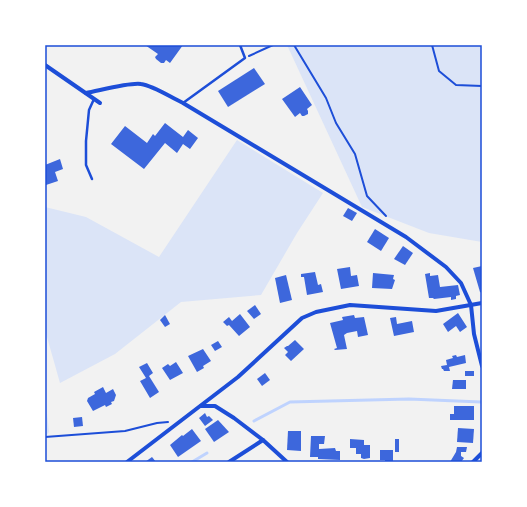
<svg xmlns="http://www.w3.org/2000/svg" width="527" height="507" viewBox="0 0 527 507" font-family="Signika,sans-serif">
<rect width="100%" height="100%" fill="#f2f2f2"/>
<!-- green -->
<g fill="#dbe4f7">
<polygon points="287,45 482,45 482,242 429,233 362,207"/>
<polygon points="237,140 323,193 297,233 261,295 181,302 115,354 60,383 45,330 45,207 86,217 159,257"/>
<polygon points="45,395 49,432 45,437"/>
</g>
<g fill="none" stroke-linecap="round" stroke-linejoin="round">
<!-- stream -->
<g stroke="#bfd3fe" stroke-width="3">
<polyline points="254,421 290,402 409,399 481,402"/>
<polyline points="192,462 207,453"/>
</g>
</g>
<!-- building -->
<g fill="#3d67dc">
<polygon points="145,45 183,45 170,63 166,60 164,63 161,63 156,59 155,57 158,54"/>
<polygon points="254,68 265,84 228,107 218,91"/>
<polygon points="300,87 312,105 307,109 308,111 308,114 304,116 302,116 300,113 295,117 282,99"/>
<polygon points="165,123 183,137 188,130 198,138 190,149 183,144 177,153 165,143 144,169 111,144 125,126 147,143 153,134 155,136"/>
<polygon points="60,159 63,169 55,172 58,181 46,185 45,165"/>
<polygon points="348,208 357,213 352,221 343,216"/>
<polygon points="375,229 389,238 381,251 367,242"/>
<polygon points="403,246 413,253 405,265 394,259"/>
<polygon points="482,266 482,293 480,292 473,268"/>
<polygon points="350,267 351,276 357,275 359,286 341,289 337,269"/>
<polygon points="315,272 318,285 321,284 323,292 307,295 304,277 301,277 301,274"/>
<polygon points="373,273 394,275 393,279 395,280 392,289 372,288"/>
<polygon points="430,273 430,276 438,275 440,287 458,285 460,295 456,296 456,299 451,300 451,297 434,299 433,298 429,298 425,274"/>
<polygon points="286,275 292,300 280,303 275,278"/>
<polygon points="255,305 261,314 254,319 247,311"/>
<polygon points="458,313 467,327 460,332 456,326 448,332 443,324"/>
<polygon points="240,314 250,327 239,336 229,325 227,326 223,322 229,317 232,321"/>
<polygon points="165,315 170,324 165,327 160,320"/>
<polygon points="354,315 355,318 364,317 368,335 358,337 357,331 347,333 344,335 347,349 335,350 334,349 337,348 330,323 343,320 342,317"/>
<polygon points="396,317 397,324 412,321 414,332 394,336 390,318"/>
<polygon points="295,340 304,349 291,361 285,355 288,352 284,348 287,346 288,346"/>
<polygon points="218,341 222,347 215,351 211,345"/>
<polygon points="203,349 211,361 203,366 204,368 197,372 188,356"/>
<polygon points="456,355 457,357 465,355 466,363 449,367 450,371 444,371 443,369 442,369 441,366 447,365 446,360 453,358 452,356"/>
<polygon points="176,362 183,373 170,380 162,368 168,364 170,366"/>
<polygon points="147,363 153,373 149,376 159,392 150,398 140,381 146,378 139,367"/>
<rect x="465" y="371" width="9" height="5"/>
<polygon points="265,373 270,380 262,386 257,379"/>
<polygon points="453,380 466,380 466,389 452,389"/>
<polygon points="103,387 106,393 113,389 116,395 114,401 111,402 112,404 106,407 105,405 93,411 87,401 88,398 95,394 94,392"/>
<polygon points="454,406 474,406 474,420 450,420 450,414 454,414"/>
<polygon points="205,413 207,417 209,416 213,420 205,426 199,418"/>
<polygon points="82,417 83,426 74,427 73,418"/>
<polygon points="218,420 229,432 214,442 205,429"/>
<polygon points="458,428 474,429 473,443 457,442"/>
<polygon points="192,429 201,441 178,457 170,445 182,435 183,436"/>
<polygon points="288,431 301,431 301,451 287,450"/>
<polygon points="311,436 325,436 324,444 319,444 319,449 335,448 336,451 340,451 340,460 318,459 318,457 310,457"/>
<polygon points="350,439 364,440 364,445 370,445 370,458 364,459 361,458 361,454 356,454 356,448 350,448"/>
<rect x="395" y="439" width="4" height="13"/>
<polygon points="457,447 467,447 466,452 461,452 461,456 464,458 461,462 450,462 456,452"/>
<polygon points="380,450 393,450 393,462 385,462 385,460 380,460"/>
<polygon points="152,457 156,462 145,462"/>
</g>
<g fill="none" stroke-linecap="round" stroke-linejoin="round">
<!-- path -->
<g stroke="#1d4ed8" stroke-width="2">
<polyline points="294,45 326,98 336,123 355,154 367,196 386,216"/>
<polyline points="432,45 439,71 456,85 482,86"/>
<polyline points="249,56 273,45"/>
<polyline points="45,437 125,431 157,423 168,422"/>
</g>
<!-- service -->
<g stroke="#1d4ed8" stroke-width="2.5">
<polyline points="183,103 245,58 240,45"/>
<polyline points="92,179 86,165 86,141 89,110 94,99"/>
</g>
<!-- minor -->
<g stroke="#1d4ed8" stroke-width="4">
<polyline points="45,65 100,103"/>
<path d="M86 93C98 91 130 82 141 84 154 86 170 97 183 103L406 237 446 267 461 283 471 305 474 334 482 366"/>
<polyline points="201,406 215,406 234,418 263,440 287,462"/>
<polyline points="127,462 238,377 302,318 316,312 350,305 436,311 482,303"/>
<polyline points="229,462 263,440"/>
<polyline points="473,462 482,453"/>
</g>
</g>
<!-- border -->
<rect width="527" height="507" fill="none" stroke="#ffffff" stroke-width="92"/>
<rect x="46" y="46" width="435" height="415" fill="none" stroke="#1d4ed8" stroke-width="1.5"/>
</svg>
